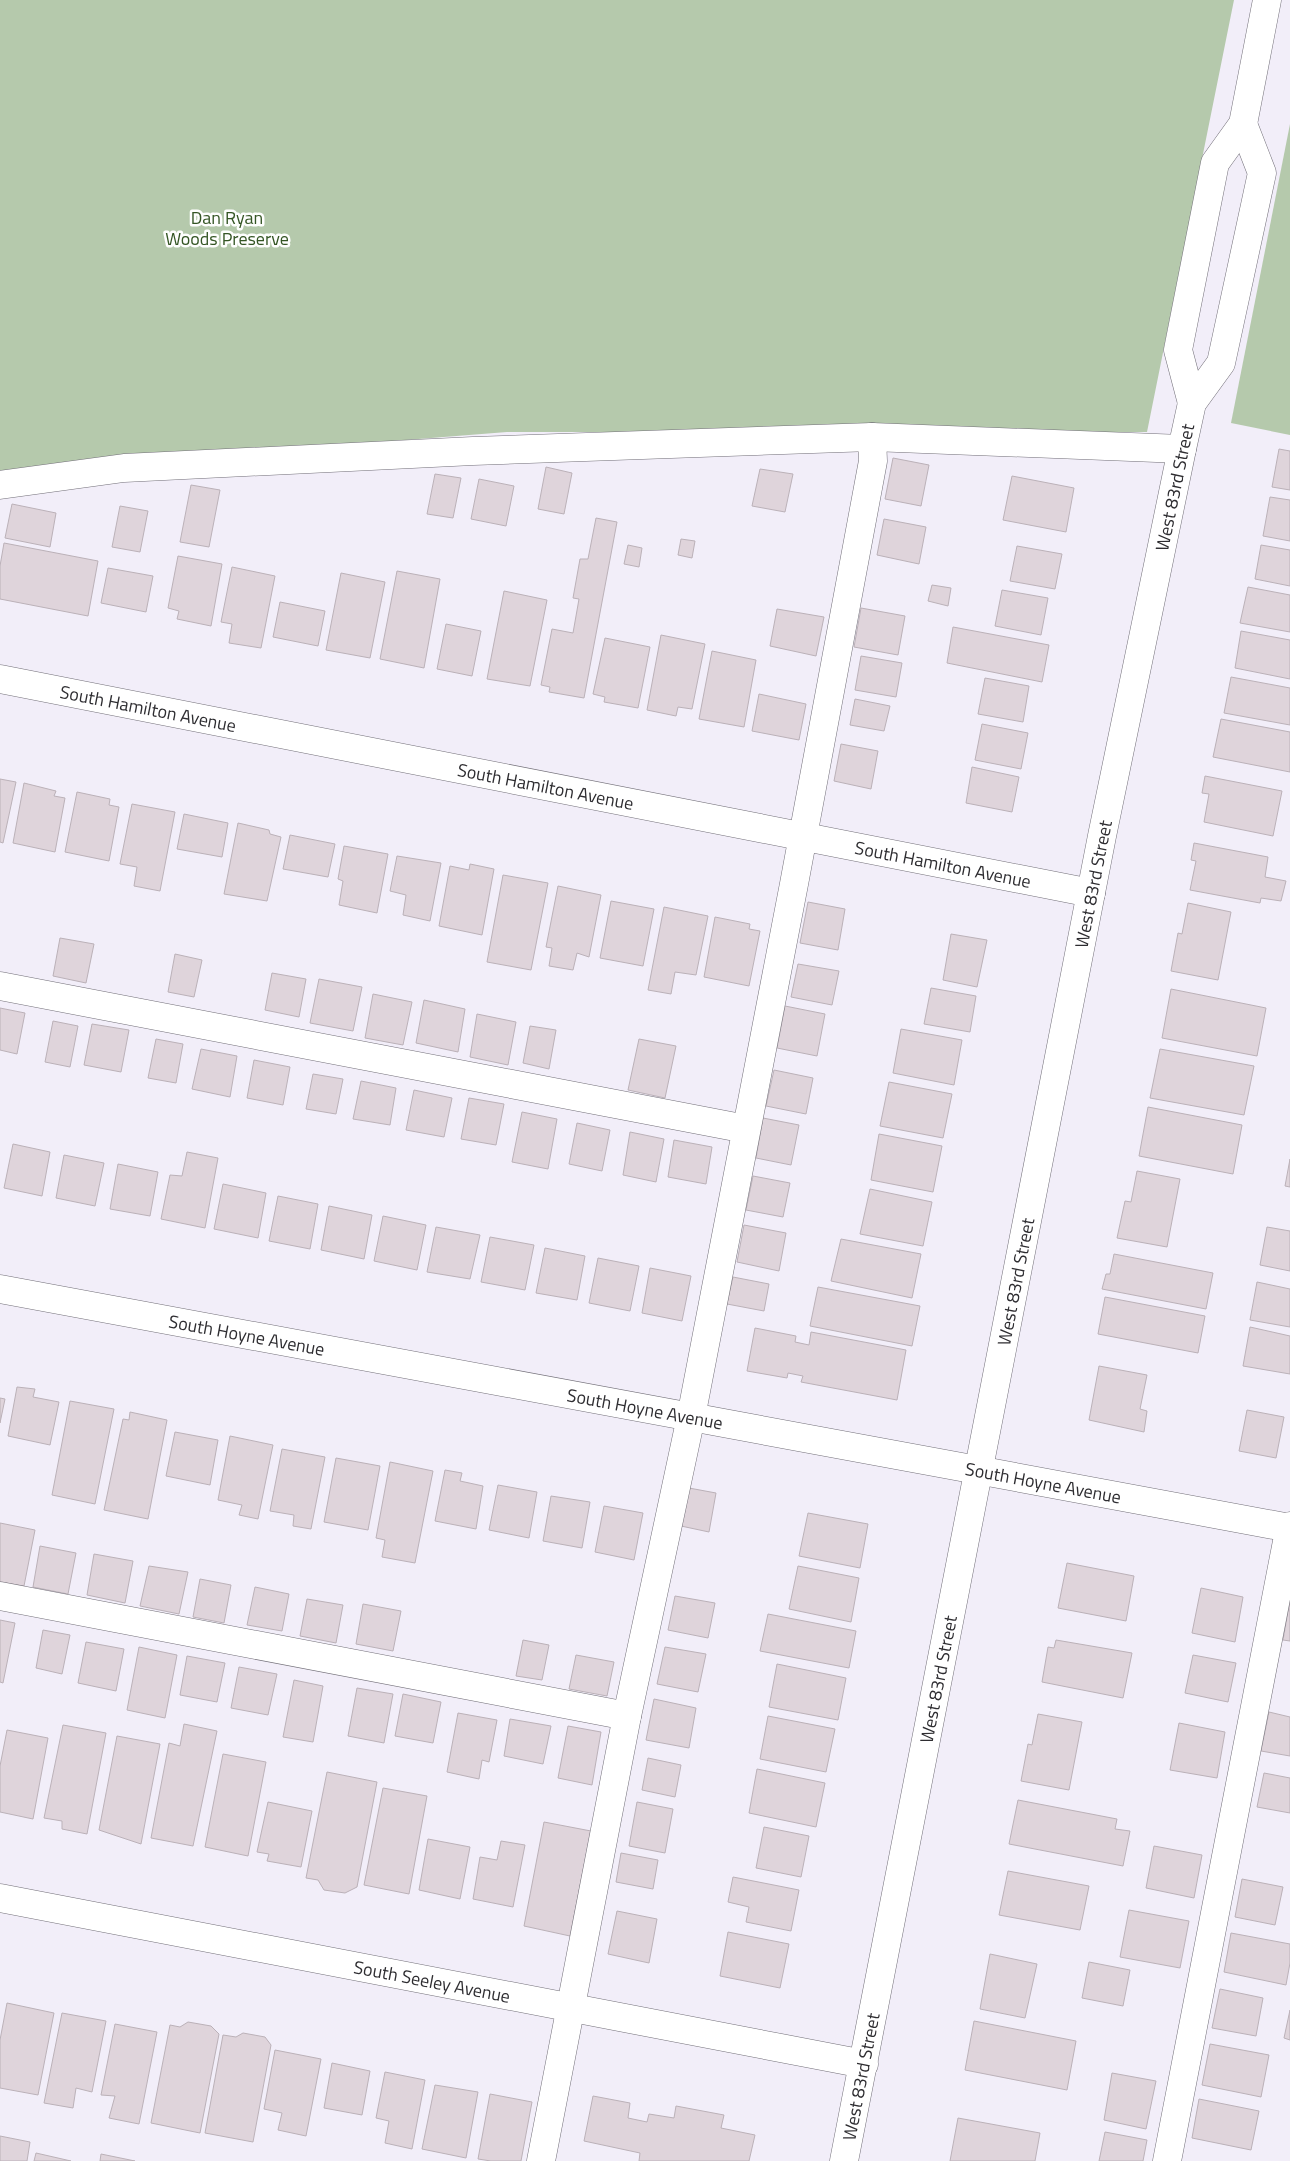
<svg xmlns="http://www.w3.org/2000/svg" width="1290" height="2161" viewBox="0 0 1290 2161" font-family="'Titillium Web',sans-serif">
<rect width="100%" height="100%" fill="#f2eef9"/>
<!-- green -->
<g fill="#b5c9ac">
<polygon points="0,0 1234,0 1147,432 507,432 0,472"/>
<polygon points="1290,124 1290,435 1231,423"/>
</g>
<!-- building -->
<g fill="#dfd4db" stroke="#bbb1b8">
<polygon points="1279,449 1290,451 1290,490 1272,487"/>
<polygon points="893,458 929,465 921,506 885,499"/>
<polygon points="546,467 572,473 564,514 538,509"/>
<polygon points="760,469 793,474 785,512 752,506"/>
<polygon points="435,474 461,478 453,518 427,514"/>
<polygon points="1012,476 1074,488 1066,532 1003,520"/>
<polygon points="479,479 514,486 506,526 471,519"/>
<polygon points="191,485 220,490 209,547 180,542"/>
<polygon points="1270,497 1290,500 1290,541 1263,536"/>
<polygon points="12,504 56,513 50,547 5,538"/>
<polygon points="120,506 148,511 140,552 112,547"/>
<polygon points="596,518 617,522 584,698 549,692 550,687 541,685 552,629 573,633 579,599 573,598 580,559 588,559"/>
<polygon points="884,519 926,527 919,564 877,555"/>
<polygon points="681,539 695,541 692,558 678,555"/>
<polygon points="4,543 98,561 88,616 0,599 0,566"/>
<polygon points="628,545 642,548 639,567 624,564"/>
<polygon points="1261,545 1290,550 1290,586 1255,579"/>
<polygon points="1017,546 1062,554 1055,589 1010,581"/>
<polygon points="178,556 222,564 211,626 177,619 179,611 168,608"/>
<polygon points="232,567 275,576 261,648 229,643 232,624 221,622"/>
<polygon points="108,568 153,576 146,612 101,603"/>
<polygon points="397,571 440,579 424,668 380,659"/>
<polygon points="341,573 385,582 370,658 326,650"/>
<polygon points="932,585 951,588 948,606 928,601"/>
<polygon points="1248,587 1290,595 1290,632 1240,623"/>
<polygon points="1002,590 1048,598 1041,635 995,626"/>
<polygon points="504,591 547,600 530,686 487,679"/>
<polygon points="280,602 325,611 318,646 273,637"/>
<polygon points="861,608 905,616 898,655 854,647"/>
<polygon points="777,609 824,617 816,656 770,646"/>
<polygon points="446,624 481,631 472,676 437,669"/>
<polygon points="953,627 1049,645 1042,682 947,663"/>
<polygon points="1241,631 1290,640 1290,679 1235,668"/>
<polygon points="661,635 705,644 692,709 678,707 676,716 647,710"/>
<polygon points="605,638 650,647 638,708 604,702 605,697 593,694"/>
<polygon points="712,651 756,660 744,727 699,719"/>
<polygon points="861,656 902,663 896,697 855,690"/>
<polygon points="1231,677 1290,688 1290,725 1224,713"/>
<polygon points="985,678 1029,686 1023,722 978,714"/>
<polygon points="759,694 806,704 799,740 752,731"/>
<polygon points="855,699 890,706 884,731 850,725"/>
<polygon points="1221,719 1290,732 1290,772 1213,757"/>
<polygon points="982,724 1028,733 1021,769 975,760"/>
<polygon points="841,744 878,751 871,789 834,781"/>
<polygon points="972,767 1019,777 1012,812 966,803"/>
<polygon points="1205,776 1282,791 1273,836 1204,822 1209,794 1202,793"/>
<polygon points="0,779 16,782 3,843 0,842"/>
<polygon points="24,783 56,791 54,796 65,798 55,852 13,843"/>
<polygon points="77,792 110,799 109,805 119,807 109,861 65,852"/>
<polygon points="132,804 175,812 160,891 134,886 137,867 120,864"/>
<polygon points="184,814 228,823 222,857 177,849"/>
<polygon points="238,823 269,830 270,834 281,837 267,901 224,894"/>
<polygon points="290,835 335,844 328,877 283,869"/>
<polygon points="1194,843 1268,857 1265,877 1286,881 1281,901 1261,898 1260,903 1190,890 1196,861 1191,860"/>
<polygon points="344,846 388,854 377,913 339,905 343,881 338,879"/>
<polygon points="397,856 441,863 430,921 403,915 406,895 390,891"/>
<polygon points="470,864 494,869 482,935 439,926 450,866 469,870"/>
<polygon points="503,875 548,883 531,970 487,962"/>
<polygon points="558,886 601,895 589,957 577,953 573,970 549,966 552,948 546,947"/>
<polygon points="611,901 654,909 643,966 600,958"/>
<polygon points="808,902 845,909 838,950 800,943"/>
<polygon points="1188,903 1231,912 1218,980 1171,971 1178,933 1182,934"/>
<polygon points="664,907 708,916 696,975 675,972 671,994 648,990"/>
<polygon points="715,917 750,924 749,929 760,931 749,986 704,977"/>
<polygon points="951,934 987,940 977,987 943,980"/>
<polygon points="60,938 94,944 86,983 53,976"/>
<polygon points="175,954 202,960 194,997 168,992"/>
<polygon points="798,964 839,971 832,1005 791,997"/>
<polygon points="272,973 306,979 299,1017 265,1010"/>
<polygon points="319,979 362,987 353,1031 310,1023"/>
<polygon points="931,988 976,996 970,1032 924,1024"/>
<polygon points="1171,989 1266,1008 1257,1056 1162,1038"/>
<polygon points="373,994 412,1002 403,1045 365,1038"/>
<polygon points="424,1000 465,1009 458,1052 416,1043"/>
<polygon points="785,1006 825,1014 817,1056 777,1048"/>
<polygon points="0,1008 25,1013 17,1054 0,1050"/>
<polygon points="477,1014 516,1022 508,1065 470,1057"/>
<polygon points="53,1021 78,1026 70,1067 45,1062"/>
<polygon points="92,1024 129,1030 121,1072 84,1065"/>
<polygon points="530,1026 556,1030 549,1069 523,1063"/>
<polygon points="901,1029 962,1040 954,1085 893,1073"/>
<polygon points="156,1039 183,1044 176,1083 148,1078"/>
<polygon points="639,1039 676,1046 665,1098 628,1090"/>
<polygon points="201,1049 237,1056 230,1097 192,1089"/>
<polygon points="1160,1049 1254,1066 1244,1115 1150,1098"/>
<polygon points="254,1060 290,1067 283,1105 247,1098"/>
<polygon points="774,1070 813,1078 806,1114 766,1106"/>
<polygon points="313,1074 343,1079 336,1114 306,1109"/>
<polygon points="361,1081 396,1088 390,1125 353,1119"/>
<polygon points="889,1082 952,1094 943,1138 880,1126"/>
<polygon points="414,1090 452,1098 444,1137 406,1130"/>
<polygon points="469,1098 504,1104 496,1145 461,1139"/>
<polygon points="1148,1107 1242,1125 1233,1174 1139,1156"/>
<polygon points="522,1112 557,1119 548,1169 512,1162"/>
<polygon points="763,1118 799,1125 791,1165 756,1158"/>
<polygon points="577,1123 610,1130 602,1171 569,1164"/>
<polygon points="630,1132 664,1139 656,1182 623,1175"/>
<polygon points="879,1134 942,1146 933,1192 871,1180"/>
<polygon points="674,1140 712,1147 706,1184 668,1177"/>
<polygon points="13,1144 50,1152 42,1196 4,1188"/>
<polygon points="187,1152 218,1158 205,1228 161,1219 170,1175 182,1176"/>
<polygon points="64,1155 104,1163 95,1206 56,1198"/>
<polygon points="1290,1159 1290,1187 1285,1186"/>
<polygon points="118,1164 158,1172 150,1216 110,1209"/>
<polygon points="1137,1171 1180,1179 1167,1247 1117,1238 1125,1201 1131,1202"/>
<polygon points="753,1176 790,1183 783,1217 746,1210"/>
<polygon points="223,1184 266,1193 258,1238 214,1229"/>
<polygon points="870,1189 932,1202 923,1246 860,1234"/>
<polygon points="278,1196 318,1204 310,1249 269,1241"/>
<polygon points="329,1206 372,1215 364,1259 321,1250"/>
<polygon points="383,1216 426,1225 417,1270 374,1261"/>
<polygon points="744,1225 786,1233 779,1271 737,1262"/>
<polygon points="436,1227 480,1235 470,1279 427,1272"/>
<polygon points="1267,1227 1290,1231 1290,1271 1260,1265"/>
<polygon points="490,1237 534,1245 525,1290 481,1282"/>
<polygon points="841,1239 921,1254 912,1298 831,1281"/>
<polygon points="545,1248 585,1256 577,1300 536,1293"/>
<polygon points="1114,1254 1213,1273 1206,1309 1102,1289 1106,1274 1110,1274"/>
<polygon points="598,1258 639,1266 630,1311 589,1303"/>
<polygon points="650,1268 691,1276 682,1321 642,1313"/>
<polygon points="733,1277 769,1284 764,1311 727,1304"/>
<polygon points="1257,1282 1290,1289 1290,1327 1250,1320"/>
<polygon points="818,1287 920,1306 912,1346 810,1326"/>
<polygon points="1105,1297 1205,1316 1198,1353 1098,1334"/>
<polygon points="1250,1327 1290,1336 1290,1374 1243,1366"/>
<polygon points="755,1328 796,1336 795,1342 809,1345 811,1332 906,1350 897,1400 801,1382 803,1376 788,1373 787,1378 747,1371"/>
<polygon points="1099,1366 1147,1375 1140,1409 1147,1411 1144,1432 1089,1420"/>
<polygon points="17,1387 35,1389 33,1397 59,1402 50,1445 8,1436"/>
<polygon points="0,1398 5,1399 0,1423"/>
<polygon points="70,1401 114,1409 95,1504 52,1495"/>
<polygon points="1247,1410 1284,1417 1276,1458 1239,1451"/>
<polygon points="130,1412 167,1420 148,1519 104,1510 123,1419 129,1420"/>
<polygon points="175,1432 218,1440 210,1485 166,1476"/>
<polygon points="230,1436 273,1445 258,1519 239,1515 242,1505 218,1500"/>
<polygon points="282,1449 325,1457 311,1529 293,1526 294,1515 270,1511"/>
<polygon points="336,1458 380,1466 368,1530 324,1522"/>
<polygon points="390,1462 433,1471 415,1563 382,1557 385,1540 376,1538"/>
<polygon points="445,1470 462,1473 460,1481 483,1486 476,1529 435,1521"/>
<polygon points="498,1485 537,1492 529,1538 489,1530"/>
<polygon points="689,1488 716,1493 709,1532 681,1526"/>
<polygon points="551,1496 590,1502 582,1548 543,1541"/>
<polygon points="604,1506 643,1513 634,1560 595,1552"/>
<polygon points="808,1513 868,1524 860,1568 799,1556"/>
<polygon points="0,1523 35,1530 24,1586 0,1582"/>
<polygon points="40,1546 76,1553 68,1594 33,1587"/>
<polygon points="94,1554 133,1561 125,1603 87,1595"/>
<polygon points="1067,1563 1134,1576 1126,1621 1058,1608"/>
<polygon points="149,1566 188,1572 179,1614 140,1606"/>
<polygon points="798,1566 859,1578 851,1622 789,1609"/>
<polygon points="200,1579 231,1585 224,1623 193,1617"/>
<polygon points="255,1587 289,1594 282,1631 247,1625"/>
<polygon points="1201,1588 1243,1597 1235,1642 1192,1633"/>
<polygon points="675,1596 715,1603 708,1638 668,1630"/>
<polygon points="307,1599 343,1605 336,1643 300,1636"/>
<polygon points="1290,1600 1290,1641 1283,1640"/>
<polygon points="363,1604 401,1611 393,1651 356,1644"/>
<polygon points="768,1614 856,1631 849,1668 760,1651"/>
<polygon points="0,1620 15,1623 3,1683 0,1682"/>
<polygon points="43,1630 70,1635 62,1674 36,1668"/>
<polygon points="523,1640 549,1645 542,1680 516,1676"/>
<polygon points="1056,1640 1132,1653 1123,1698 1042,1682 1048,1647 1054,1648"/>
<polygon points="86,1642 124,1649 116,1691 78,1683"/>
<polygon points="139,1647 177,1655 165,1718 127,1710"/>
<polygon points="665,1647 706,1654 698,1692 657,1684"/>
<polygon points="576,1655 614,1662 607,1696 569,1689"/>
<polygon points="1193,1655 1236,1663 1228,1702 1185,1693"/>
<polygon points="187,1656 225,1663 217,1702 180,1695"/>
<polygon points="777,1664 846,1678 838,1720 769,1707"/>
<polygon points="239,1667 277,1674 268,1715 231,1708"/>
<polygon points="294,1680 323,1686 313,1742 283,1737"/>
<polygon points="357,1688 393,1694 384,1743 348,1736"/>
<polygon points="403,1694 441,1702 433,1743 395,1736"/>
<polygon points="654,1699 696,1708 689,1748 646,1740"/>
<polygon points="1269,1712 1290,1717 1290,1756 1261,1751"/>
<polygon points="458,1713 497,1720 489,1762 482,1760 479,1779 447,1772"/>
<polygon points="1038,1714 1082,1722 1069,1790 1021,1781 1028,1744 1032,1745"/>
<polygon points="768,1716 835,1729 826,1772 760,1759"/>
<polygon points="510,1719 551,1726 543,1764 504,1756"/>
<polygon points="1179,1723 1225,1732 1217,1778 1170,1770"/>
<polygon points="184,1724 217,1731 193,1846 151,1838 169,1743 180,1746"/>
<polygon points="63,1725 106,1733 87,1834 62,1829 62,1821 44,1818"/>
<polygon points="568,1726 601,1732 592,1785 558,1778"/>
<polygon points="7,1730 48,1738 33,1819 0,1812 0,1766"/>
<polygon points="117,1736 160,1744 141,1844 99,1830"/>
<polygon points="223,1754 266,1762 248,1856 205,1847"/>
<polygon points="648,1758 681,1765 675,1797 642,1790"/>
<polygon points="757,1769 825,1783 816,1827 749,1813"/>
<polygon points="327,1772 377,1782 357,1887 345,1893 324,1890 318,1880 306,1878"/>
<polygon points="1264,1773 1290,1778 1290,1813 1257,1807"/>
<polygon points="383,1788 427,1796 409,1894 364,1885"/>
<polygon points="1018,1800 1117,1819 1115,1829 1130,1831 1123,1866 1009,1844"/>
<polygon points="268,1802 312,1811 301,1867 267,1861 269,1854 257,1852"/>
<polygon points="637,1802 673,1809 665,1853 629,1846"/>
<polygon points="544,1822 591,1831 570,1936 524,1926"/>
<polygon points="764,1827 809,1836 801,1877 756,1868"/>
<polygon points="428,1839 470,1847 460,1899 419,1890"/>
<polygon points="501,1841 525,1845 513,1907 473,1899 480,1857 497,1860"/>
<polygon points="1154,1846 1202,1855 1194,1898 1146,1888"/>
<polygon points="621,1853 658,1860 653,1889 616,1882"/>
<polygon points="1008,1871 1089,1886 1080,1930 999,1915"/>
<polygon points="733,1877 799,1890 791,1931 746,1922 749,1907 728,1902"/>
<polygon points="1242,1879 1283,1887 1275,1925 1235,1917"/>
<polygon points="1129,1910 1189,1921 1180,1968 1120,1957"/>
<polygon points="617,1911 657,1919 649,1963 608,1954"/>
<polygon points="728,1932 789,1944 780,1988 720,1976"/>
<polygon points="1231,1933 1290,1944 1290,1963 1286,1985 1224,1972"/>
<polygon points="990,1954 1037,1964 1025,2018 980,2009"/>
<polygon points="1089,1962 1130,1970 1123,2006 1082,1998"/>
<polygon points="1220,1989 1263,1998 1256,2036 1212,2028"/>
<polygon points="7,2003 54,2013 38,2095 0,2088 0,2040"/>
<polygon points="1290,2010 1290,2040 1284,2038"/>
<polygon points="62,2013 106,2021 92,2092 76,2088 73,2108 44,2103"/>
<polygon points="974,2021 1076,2041 1067,2090 965,2070"/>
<polygon points="188,2022 211,2026 219,2034 200,2133 151,2123 170,2025 180,2027"/>
<polygon points="115,2024 157,2032 139,2124 109,2118 115,2096 101,2095"/>
<polygon points="243,2033 265,2037 271,2045 253,2142 205,2133 223,2035 236,2037"/>
<polygon points="1210,2044 1269,2055 1261,2097 1202,2085"/>
<polygon points="275,2050 321,2059 306,2136 278,2130 282,2113 264,2109"/>
<polygon points="332,2063 370,2071 362,2115 324,2108"/>
<polygon points="385,2072 425,2080 412,2149 385,2143 389,2121 376,2118"/>
<polygon points="1112,2073 1156,2081 1146,2129 1104,2120"/>
<polygon points="435,2085 478,2092 466,2158 422,2149"/>
<polygon points="490,2094 532,2102 521,2161 491,2161 478,2159"/>
<polygon points="593,2096 630,2103 628,2118 647,2122 649,2114 674,2118 676,2106 724,2115 721,2128 755,2135 749,2161 639,2161 640,2153 584,2141"/>
<polygon points="1199,2099 1259,2111 1251,2150 1192,2138"/>
<polygon points="958,2118 1040,2133 1035,2161 950,2161"/>
<polygon points="1105,2132 1147,2140 1143,2161 1099,2161"/>
<polygon points="0,2136 30,2142 27,2161 0,2161"/>
<polygon points="36,2153 71,2161 34,2161"/>
<polygon points="101,2154 135,2161 100,2161"/>
</g>
<g fill="none" stroke-linecap="round" stroke-linejoin="round">
<defs>
<g id="minor">
<polyline points="1192,403 1178,350 1215,163 1243,124 1267,0"/>
<polyline points="0,485 124,468 473,451 872,437 1182,449"/>
<path id="s1" d="M0 679 1091 893"/>
<polyline points="0,986 746,1129"/>
<path id="s2" d="M0 1289 1290 1528"/>
<polyline points="0,1596 627,1716"/>
<path id="s3" d="M0 1898 864 2064"/>
<polyline points="541,2161 627,1716 691,1417 794,884 873,461 872,437"/>
<path id="s4" d="M844 2161 1102 836 1182 449 1192 403 1221 363 1262 173 1243 124"/>
<polyline points="1167,2161 1290,1526"/>
</g>
</defs>
<!-- minor casing -->
<use href="#minor" stroke="#726f78" stroke-width="29"/>
<!-- minor -->
<use href="#minor" stroke="#fff" stroke-width="28"/>
</g>
<g text-anchor="middle" dominant-baseline="central" stroke-width="5" stroke-linejoin="round" paint-order="stroke">
<!-- park labels -->
<g font-size="18" fill="#345524" stroke="#fefefe">
<text x="227" y="217">Dan Ryan<tspan x="227" dy="21">Woods Preserve</tspan></text>
</g>
<!-- street labels -->
<g font-size="18" fill="#2e2d31" stroke="#fefefe">
<text stroke="none"><textPath href="#s4" startOffset="1706">West 83rd Street</textPath></text>
<text stroke="none"><textPath href="#s1" startOffset="151">South Hamilton Avenue</textPath></text>
<text stroke="none"><textPath href="#s1" startOffset="556">South Hamilton Avenue</textPath></text>
<text stroke="none"><textPath href="#s1" startOffset="961">South Hamilton Avenue</textPath></text>
<text stroke="none"><textPath href="#s4" startOffset="1301">West 83rd Street</textPath></text>
<text stroke="none"><textPath href="#s4" startOffset="896">West 83rd Street</textPath></text>
<text stroke="none"><textPath href="#s2" startOffset="251">South Hoyne Avenue</textPath></text>
<text stroke="none"><textPath href="#s2" startOffset="656">South Hoyne Avenue</textPath></text>
<text stroke="none"><textPath href="#s2" startOffset="1061">South Hoyne Avenue</textPath></text>
<text stroke="none"><textPath href="#s4" startOffset="491">West 83rd Street</textPath></text>
<text stroke="none"><textPath href="#s3" startOffset="440">South Seeley Avenue</textPath></text>
<text stroke="none"><textPath href="#s4" startOffset="86">West 83rd Street</textPath></text>
</g>
</g>
</svg>
